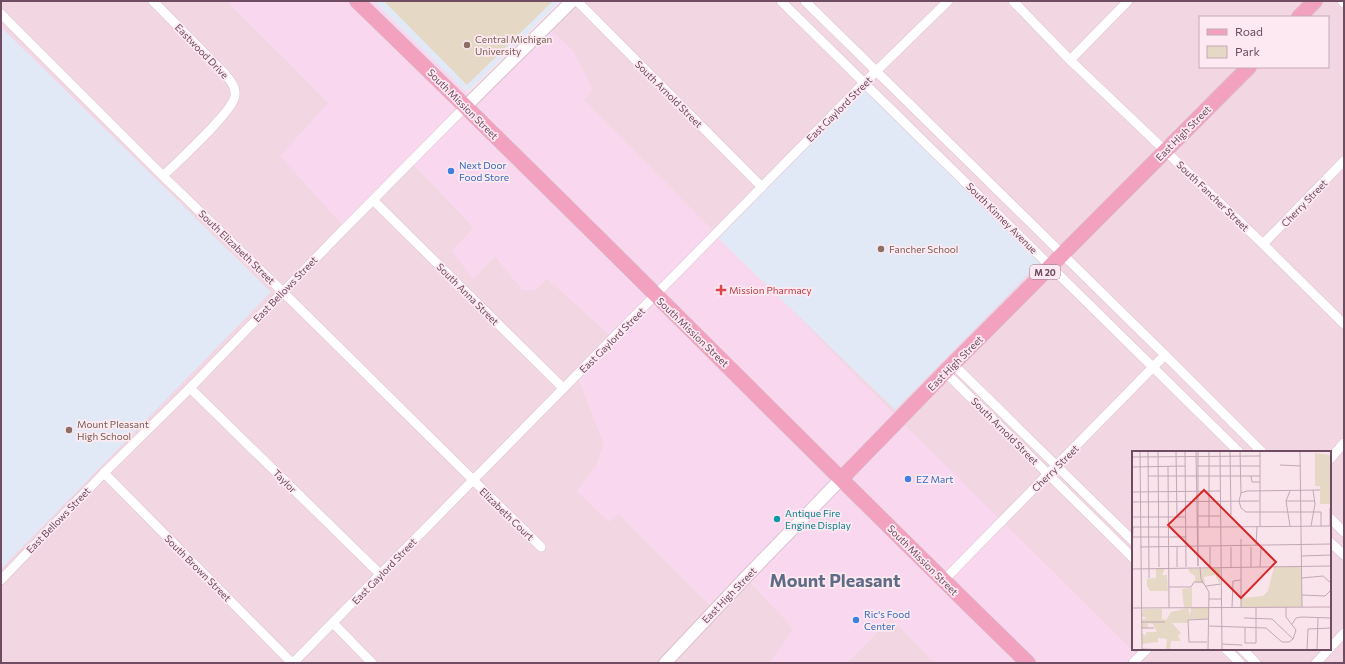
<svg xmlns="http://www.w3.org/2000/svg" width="1345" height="664" viewBox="0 0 1345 664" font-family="Commissioner,sans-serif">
<rect width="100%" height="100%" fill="#fae4ec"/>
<!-- residential -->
<g fill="#f2d6e2" fill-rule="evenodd">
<polygon points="1,1 227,1 329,103 411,162 474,227 473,279 495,256 523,290 547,278 613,338 577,374 604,444 597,465 619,514 715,610 746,577 794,629 770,663 1,663"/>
<path d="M572 1H1344V663H1143L704 225 583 100 593 89 547 26ZM1200 17H1328V67H1200ZM1133 452H1330V649H1133Z"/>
<polygon points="891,618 935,663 847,663"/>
</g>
<!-- commercial -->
<polygon fill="#f9d8ef" points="227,1 374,1 472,97 547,26 573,51 593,89 584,100 907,427 1145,663 935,663 891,618 847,663 770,663 793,629 747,577 715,610 619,514 609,522 577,491 597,465 604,444 577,374 613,338 547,278 536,290 523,290 495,256 473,279 452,251 474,227 411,162 345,228 280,156 328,103"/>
<!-- education -->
<g fill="#e1e8f6">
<polygon points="374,1 560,1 470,90 464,90"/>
<polygon points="1,27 271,292 1,569"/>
<polygon points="864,83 1043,259 895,410 715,235"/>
</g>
<!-- green -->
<polygon fill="#e5d8c4" points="384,1 553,1 467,85"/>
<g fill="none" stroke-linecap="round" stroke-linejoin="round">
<defs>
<g id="minor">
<path d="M153 1 225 74C230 81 236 86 235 95 235 110 176 163 163 176"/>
<polyline points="577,1 762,187"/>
<polyline points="781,1 1239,452"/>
<polyline points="805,1 1165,355 1262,452"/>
<polyline points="1013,1 1070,60 1263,244 1344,324"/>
<polyline points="1342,1 1344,3"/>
<polyline points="1,14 163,176 283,292 541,547"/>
<polyline points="1070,60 1128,1"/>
<polyline points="373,200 563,388"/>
<polyline points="1263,244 1344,161"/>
<polyline points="953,364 1133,541"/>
<polyline points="945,372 1133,558"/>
<polyline points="190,388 380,574"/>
<polyline points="1330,459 1344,443"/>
<polyline points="104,473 292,663"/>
<polyline points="1330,518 1344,532"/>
<polyline points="1330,542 1344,555"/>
<polyline points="1,580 104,473 190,388 345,228 466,106"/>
<polyline points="944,580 1165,355"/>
<polyline points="333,623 372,663"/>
<polyline points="1330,648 1344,633"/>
<polyline points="1226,649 1240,663"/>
<polyline points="1242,649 1256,663"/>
<polyline points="293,663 864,83 948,1"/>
<polyline points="1133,663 1147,649"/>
<polyline points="1316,663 1329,649"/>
</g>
<g id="tertiary">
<polyline points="466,106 572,1"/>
<polyline points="665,663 746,577 842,478"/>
</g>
<g id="primary">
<path d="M357 1C583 219 803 444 1028 663"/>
<polyline points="1299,17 1315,1"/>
<polyline points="842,478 945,372 1249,67"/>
</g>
</defs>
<!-- minor casing -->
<use href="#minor" stroke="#ddc0cf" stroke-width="10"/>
<!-- tertiary casing -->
<use href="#tertiary" stroke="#ddc0cf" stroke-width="14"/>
<!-- primary casing -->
<use href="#primary" stroke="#d1c6cd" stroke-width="16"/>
<!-- minor -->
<use href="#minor" stroke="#fff" stroke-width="9"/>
<!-- tertiary -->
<use href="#tertiary" stroke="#fff" stroke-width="12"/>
<!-- primary -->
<use href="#primary" stroke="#f2a2bf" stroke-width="15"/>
</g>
<!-- markers -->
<g fill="#8d6e63" stroke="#fde9f1" stroke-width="1.5">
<circle cx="467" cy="45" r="4"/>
<circle cx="881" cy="249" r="4"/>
<circle cx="69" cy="430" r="4"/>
</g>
<g fill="#3f7fe0" stroke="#fde9f1" stroke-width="1.5">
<circle cx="451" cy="171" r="4"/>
<circle cx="908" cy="479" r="4"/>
<circle cx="856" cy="620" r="4"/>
</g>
<path fill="#e0444e" stroke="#fde9f1" stroke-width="1.5" d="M719 284h4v4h4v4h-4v4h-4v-4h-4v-4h4z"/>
<circle fill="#0f9aa8" stroke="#fde9f1" stroke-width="1.5" cx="777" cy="519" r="4"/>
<g text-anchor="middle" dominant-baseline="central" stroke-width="3.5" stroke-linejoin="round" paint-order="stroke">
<!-- shield labels -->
<rect fill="#fde9f1" stroke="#9a7b8d" stroke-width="1" x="1030" y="265" width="30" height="14" rx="3"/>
<g font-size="9" font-weight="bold" fill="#6f4c62">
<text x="1045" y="272">M 20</text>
</g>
<!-- education labels -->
<g font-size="10" fill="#785e54" stroke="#fde9f1" text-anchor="start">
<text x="475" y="39">Central Michigan<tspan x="475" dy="12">University</tspan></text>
<text x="889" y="249">Fancher School</text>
<text x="77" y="424">Mount Pleasant<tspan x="77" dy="12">High School</tspan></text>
</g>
<!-- street labels -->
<g font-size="10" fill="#6f4c62" stroke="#fde9f1">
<text transform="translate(202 51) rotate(46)">Eastwood Drive</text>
<text transform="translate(669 94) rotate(45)">South Arnold Street</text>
<text transform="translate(463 104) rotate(45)">South Mission Street</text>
<text transform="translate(839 109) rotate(-45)">East Gaylord Street</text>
<text transform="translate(1183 133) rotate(-45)">East High Street</text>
<text transform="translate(1213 196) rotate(44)">South Fancher Street</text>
<text transform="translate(1304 203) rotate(-46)">Cherry Street</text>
<text transform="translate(1002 218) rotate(45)">South Kinney Avenue</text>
<text transform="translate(237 247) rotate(44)">South Elizabeth Street</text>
<text transform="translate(285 289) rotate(-46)">East Bellows Street</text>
<text transform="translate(468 294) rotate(45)">South Anna Street</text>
<text transform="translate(693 332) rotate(44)">South Mission Street</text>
<text transform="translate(612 340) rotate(-45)">East Gaylord Street</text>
<text transform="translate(955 363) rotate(-45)">East High Street</text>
<text transform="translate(1005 431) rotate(45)">South Arnold Street</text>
<text transform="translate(1055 468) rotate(-45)">Cherry Street</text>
<text transform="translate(285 481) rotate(45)">Taylor</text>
<text transform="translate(507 514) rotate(44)">Elizabeth Court</text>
<text transform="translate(58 520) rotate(-46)">East Bellows Street</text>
<text transform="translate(923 560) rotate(45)">South Mission Street</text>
<text transform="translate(198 568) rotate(45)">South Brown Street</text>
<text transform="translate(384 571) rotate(-46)">East Gaylord Street</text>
<text transform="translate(729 595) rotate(-46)">East High Street</text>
</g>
<!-- shop labels -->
<g font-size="10" fill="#366cbe" stroke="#fde9f1" text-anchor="start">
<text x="459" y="165">Next Door<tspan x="459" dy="12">Food Store</tspan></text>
<text x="916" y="479">EZ Mart</text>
<text x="864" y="614">Ric's Food<tspan x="864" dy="12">Center</tspan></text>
</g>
<!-- health labels -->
<g font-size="10" fill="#be3a42" stroke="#fde9f1" text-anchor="start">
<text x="729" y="290">Mission Pharmacy</text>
</g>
<!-- culture labels -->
<g font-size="10" fill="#0d838f" stroke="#fde9f1" text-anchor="start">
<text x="785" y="513">Antique Fire<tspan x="785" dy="12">Engine Display</tspan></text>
</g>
<!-- town labels -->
<g font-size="18" font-weight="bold" fill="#5f6c85" stroke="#fde9f1">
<text x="835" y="580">Mount Pleasant</text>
</g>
</g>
<!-- overview -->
<g transform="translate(1132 451)">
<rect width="199" height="199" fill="#fae4ec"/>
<path d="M183 2 199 4V56L197 53H188V35H183ZM170 115V156L109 157V147L131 145 136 140 142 116ZM24 117H33L30 124H35L36 140H18L15 135V128L24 127ZM88 117V133L83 124 72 126 73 133 63 131V125L57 121V118ZM60 137V156H52L50 138ZM56 157 58 165 59 157H76V168H57L55 172H40L49 182 46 185 49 190H39L38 199H34L35 188 26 187V191L10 193V182L14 185V181H25L21 173 16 172V177H10V169L15 167 10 165 11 158H30V168L34 169 39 161Z" fill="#e5d8c4"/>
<path fill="none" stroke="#c2a7b5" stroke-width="1" d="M8 0 10 199M16 0 17 127M26 0 27 116M44 0 45 66M53 0 54 116M64 0 66 115V0M77 0V76M88 0 90 199M98 0 99 64M108 0 109 42M128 0V75M168 0 170 156M0 6 128 5M148 14 169 15M36 15 37 157M65 15H128M0 16 53 15M16 25H128M119 25 120 31H128M188 39 115 40 109 42 107 50 109 57 114 61H189V75M158 40 154 50 158 75M0 41 89 40M154 50H183M0 51 127 50M198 57V75M65 65H88M0 66H54M179 75 183 53 181 39M0 76H89M89 76 199 75M0 86H54M109 88V157M124 95 125 75M8 96 199 93M45 96V116M99 96V116M119 96V116M0 98 1 76M169 105 199 104M68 116 69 128 77 141 76 199M78 116V96M128 116 129 95M0 118 199 115M170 127 191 125 199 132M74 135 89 133M37 136H59L62 131H71M170 144 193 145 199 139M77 148H90M154 156V166L164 179 161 188M0 157 199 156M100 157 101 130 109 129M112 167 140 168 161 188M9 171H33M160 173 164 167 170 166 199 167M77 175 134 177 150 191H157L161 188M9 177H22M113 177V192H124V157M75 191H57L56 169 77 168M90 193 110 194M10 198 35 199M175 199 176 178 199 177M185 199 186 167"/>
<path fill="#d62828" fill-opacity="0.15" stroke="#d62828" stroke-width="2" d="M72 39 144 111 109 147 36 74Z"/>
<rect width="199" height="199" fill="none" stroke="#6f4c62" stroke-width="2"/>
</g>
<!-- border -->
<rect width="1345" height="664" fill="none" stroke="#6f4c62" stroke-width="4"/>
<!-- legend -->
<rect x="1199" y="16" width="130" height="52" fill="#fde9f1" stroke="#c4aab8"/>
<rect x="1207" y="29" width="20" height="6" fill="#f2a2bf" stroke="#c4aab8"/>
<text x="1235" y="36" font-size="12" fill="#6f4c62">Road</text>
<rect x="1207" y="46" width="20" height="12" fill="#e5d8c4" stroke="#c4aab8"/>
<text x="1235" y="56" font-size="12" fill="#6f4c62">Park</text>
</svg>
